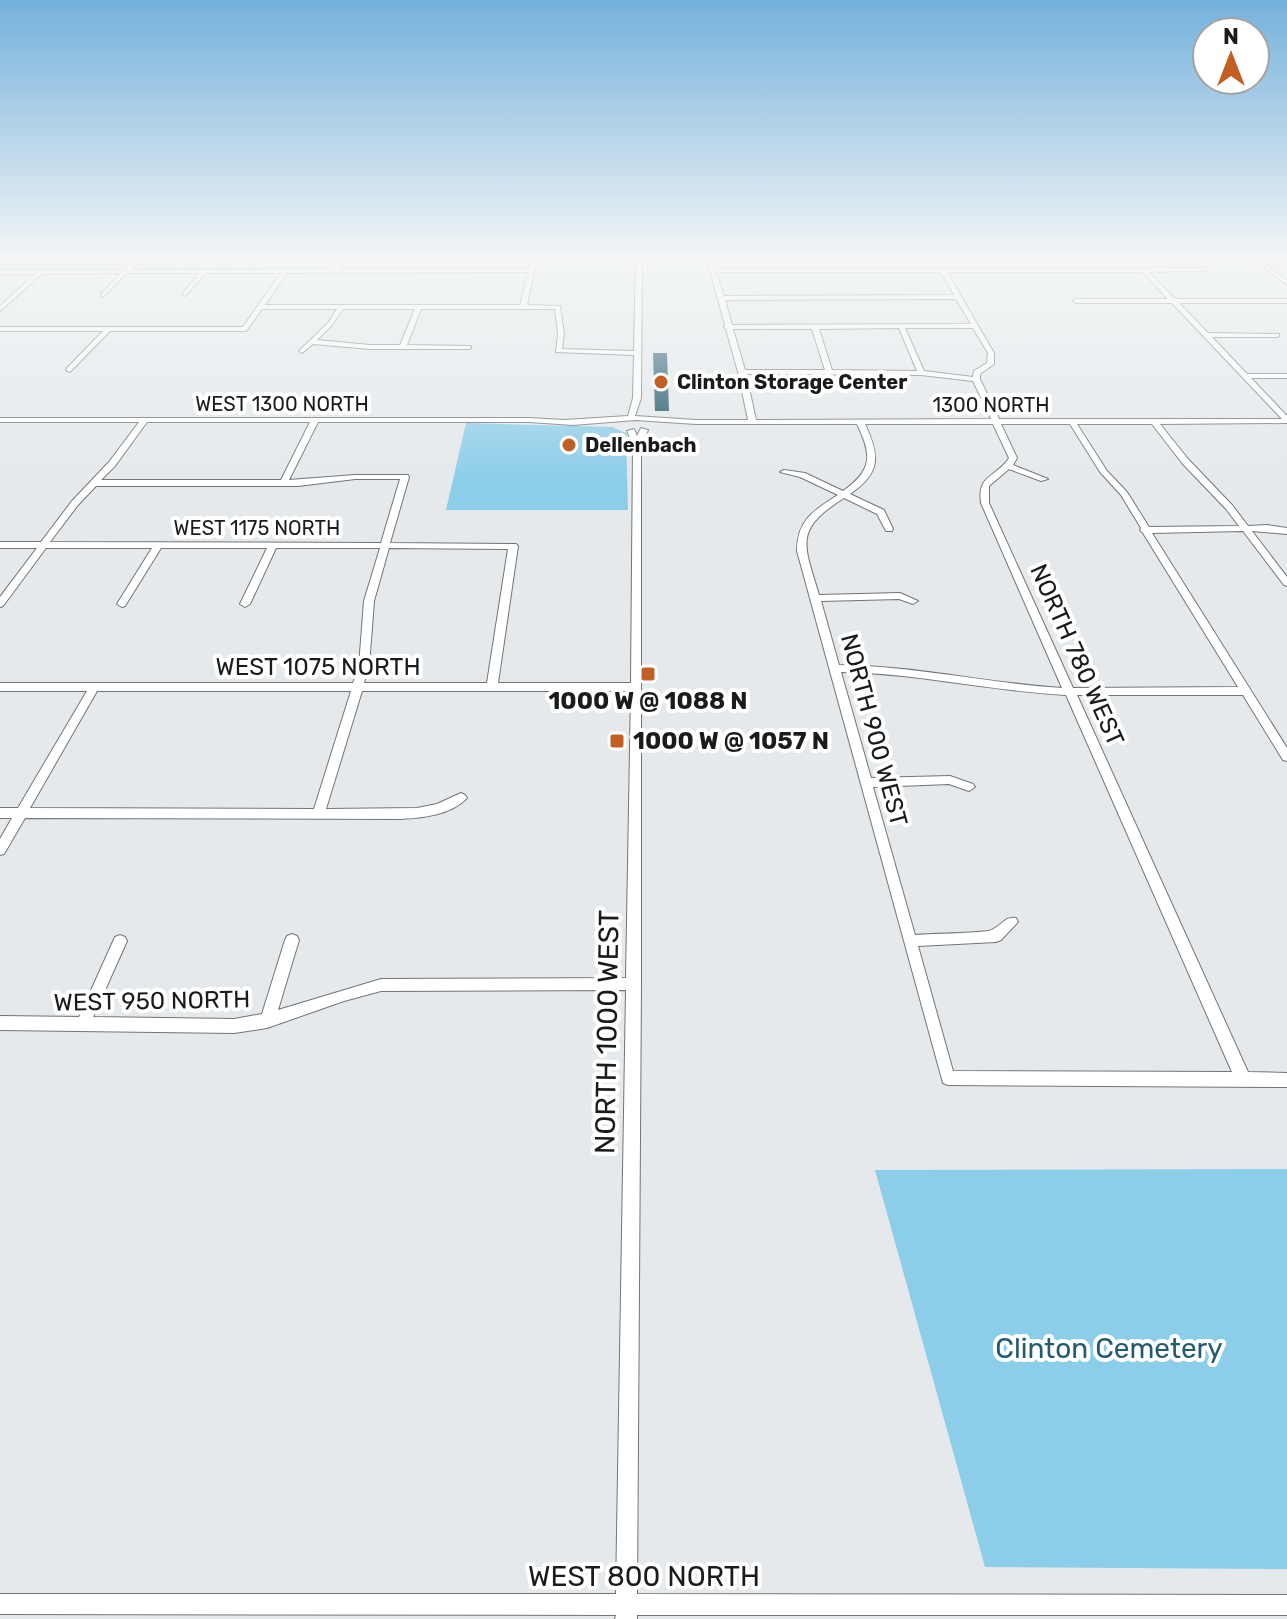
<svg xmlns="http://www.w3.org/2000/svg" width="1287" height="1619" viewBox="0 0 1287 1619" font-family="Rubik,sans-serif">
<rect width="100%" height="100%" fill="#e5e9eb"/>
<!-- green -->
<g fill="#8ccde9">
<polygon points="466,423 612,427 626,433 628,510 446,510"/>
<polygon points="1287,1169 1287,1569 985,1567 875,1170"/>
</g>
<!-- building -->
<polygon fill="#124c61" points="653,353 667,353 669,411 655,411"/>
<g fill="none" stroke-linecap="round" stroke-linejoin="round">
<defs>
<g id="minor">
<path d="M138 256H144L131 270 333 269 340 256H346L339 269 529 268 530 263 533 261 536 263 527 305 560 306 564 334 562 349 634 351 636 256H642L641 398 635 416 696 420H748L738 372 726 329 724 327 725 325 706 256H712L715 268H1203L1205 271 1149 272 1175 299H1287V303H1179L1208 333 1279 334V336L1277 337H1212L1247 374H1287V378H1251L1287 416V423L1160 424 1188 459 1232 505 1248 526 1267 525 1287 528V534L1252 531 1287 577V586L1284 585 1243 531 1152 533 1287 748V761L1283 760 1243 695H1077L1248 1072 1287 1073V1087L948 1085 943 1083 797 551C797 520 814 510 838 495L800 477 780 472 784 470 805 473 843 491C873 470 872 455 857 424H696L636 420 573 425 529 422H318L289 480 355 475H408L409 477 390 543 516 544 518 546 498 683H631L633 445 627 431 634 429 637 436 641 428 648 430 641 445V984L637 1594 1287 1595V1615H637V1619H615L616 1615 0 1614V1594H616L626 990 381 991 344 1001 267 1028 234 1033 0 1030V1016L79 1017 115 937 120 935 125 937 127 941 93 1017 234 1019 262 1014 285 940 287 936 292 934 297 936 299 940 278 1010 381 979 626 978 631 691H362L326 809 417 808 437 804 461 793 465 795 467 798C451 815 422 818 400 819L25 818 4 854 0 855V839L12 818H0V808H18L87 691H0V683H353L359 666 364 601 380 548H276L250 604 245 607 240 604 267 548H161L125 606 122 607 117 604 152 548H46L3 606 0 607V597L37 548H0V542H41L72 501 109 462 139 422H0V418H529L564 420 628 416 633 398 634 355 556 352 558 334 555 309H421L407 345 471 346V348L469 349H370L313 344 302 353 299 351 300 350 328 323 337 309H262L247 330 245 331H110L70 372 66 370 67 368 103 331H0V327H243L281 273H206L185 296 182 294 200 273H127L103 297 101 296V294L121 273 42 274 0 311V306L35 274H0V270H124ZM528 272 520 305H265L287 273ZM716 272H941L954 295 724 296ZM947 272H1142L1168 299H1076L1073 301 1076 303H1172L1282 419H999L980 379V374L994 364V353ZM956 299 971 324 732 325 725 300ZM343 309H415L400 345H370L317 340 332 325ZM899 328 917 371 832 370 819 329ZM905 328H973L988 353 987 363 974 371 973 377 924 371ZM733 329H812L825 370H745ZM746 374 921 375 973 381 991 419 756 420ZM147 422H310L281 480H101L115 466ZM865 424H993L1009 458C996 478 977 474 981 503L1062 688C987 683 914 666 839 665L821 601 899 599 913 604 918 601 900 593 819 595C804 544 793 530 844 498L877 514 886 531H892L893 529 884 510 850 494C881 473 880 456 865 424ZM1001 424H1070L1100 472 1121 495 1141 528 1140 530 1143 533 1238 687 1073 688 989 503V486L1009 469 1041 481 1048 479 1013 465 1017 458ZM1077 424H1152L1182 463 1226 509 1239 526 1149 527 1127 492 1107 471ZM355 479H400L381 543 50 542 78 505 96 486H298ZM389 548 508 549 487 683H364L369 666 374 601ZM841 672C916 673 990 691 1066 695L1232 1072 953 1071 918 946 996 942 1001 940 1018 922 1016 918C1003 916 1000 929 988 931 964 934 939 933 915 935L873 787 949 784 969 791 975 787 973 784 950 776 871 778ZM97 691H351L314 809 30 808Z"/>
<polygon points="534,256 628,256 625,258 537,258"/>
<polygon points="1250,256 1256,256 1287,280 1287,285"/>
</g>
</defs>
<!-- minor casing -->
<use href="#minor" stroke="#727577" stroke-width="2"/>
<!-- minor -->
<use href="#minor" fill="#fff" fill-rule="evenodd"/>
</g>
<!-- sky -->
<linearGradient id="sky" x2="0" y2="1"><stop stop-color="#74b1dc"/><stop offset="0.53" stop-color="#f3f5f6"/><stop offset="1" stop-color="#f3f5f6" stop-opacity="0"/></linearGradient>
<rect width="1287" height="482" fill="url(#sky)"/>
<!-- markers -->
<g fill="#c25f25" stroke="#fff" stroke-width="3">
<circle cx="661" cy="382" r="8"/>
<circle cx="569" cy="445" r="8"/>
<rect x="640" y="666" width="16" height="16" rx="4"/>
<rect x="609" y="733" width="16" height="16" rx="4"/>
</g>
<g text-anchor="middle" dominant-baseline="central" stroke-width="8" stroke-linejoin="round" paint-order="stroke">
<!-- far-poi labels -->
<g font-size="20" font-weight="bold" fill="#191b1c" stroke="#fff" text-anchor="start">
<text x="677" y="382">Clinton Storage Center</text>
<text x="585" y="445">Dellenbach</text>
</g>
<!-- far-street labels -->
<g font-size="20" fill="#191b1c" stroke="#fff">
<text x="282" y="404">WEST 1300 NORTH</text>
<text x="991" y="405">1300 NORTH</text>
<text x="257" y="528">WEST 1175 NORTH</text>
</g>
<!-- street labels -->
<g font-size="24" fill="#191b1c" stroke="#fff">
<text transform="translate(1077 655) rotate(66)">NORTH 780 WEST</text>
<text x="318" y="667">WEST 1075 NORTH</text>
<text transform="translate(874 730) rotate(75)">NORTH 900 WEST</text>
<text transform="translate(152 1001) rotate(-1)">WEST 950 NORTH</text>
</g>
<!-- poi labels -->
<g font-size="24" font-weight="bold" fill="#191b1c" stroke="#fff">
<text x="648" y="701">1000 W @ 1088 N</text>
<text x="633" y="741" text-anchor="start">1000 W @ 1057 N</text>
</g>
<!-- near-street labels -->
<g font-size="28" fill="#191b1c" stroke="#fff">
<text transform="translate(607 1032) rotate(-89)">NORTH 1000 WEST</text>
<text x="644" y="1576">WEST 800 NORTH</text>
</g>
<!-- near-park labels -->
<g font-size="28" fill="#235b71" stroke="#fff">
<text x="1109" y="1348">Clinton Cemetery</text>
</g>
</g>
<!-- north arrow -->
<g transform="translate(1231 56)"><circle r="38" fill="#ffffff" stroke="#a3a4a4" stroke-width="2"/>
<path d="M0-6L14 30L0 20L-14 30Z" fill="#c25f25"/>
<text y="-12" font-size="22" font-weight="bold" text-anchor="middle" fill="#191b1c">N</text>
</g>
</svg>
